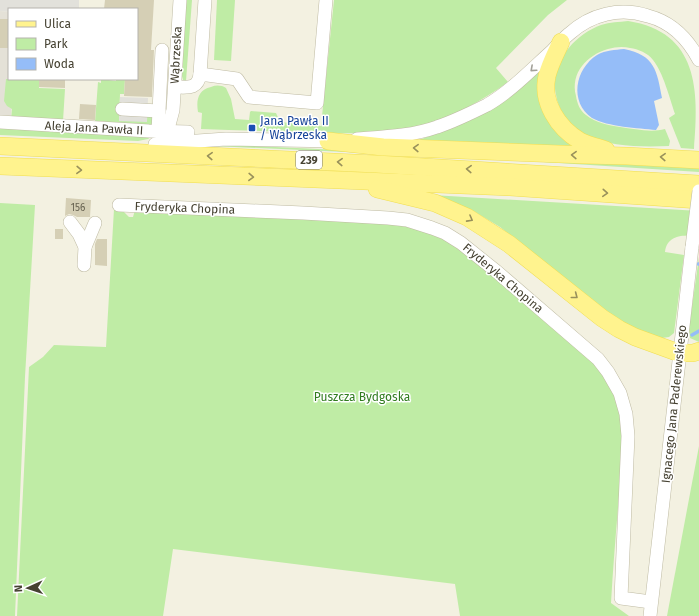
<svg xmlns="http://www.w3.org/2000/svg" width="699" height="616" viewBox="0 0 699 616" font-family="'Fira Sans',sans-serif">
<rect width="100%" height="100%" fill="#f3f1e1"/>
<!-- industrial -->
<polygon fill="#e4e1d7" points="0,11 9,12 9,79 14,79 11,116 0,115"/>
<!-- green -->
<g fill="#bfeca5">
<polygon points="186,0 192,0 186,81 183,80 182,76"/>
<polygon points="217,0 235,0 231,61 214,60"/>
<path d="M334 0H567L548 15 496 68 508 82C482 101 453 117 422 125 380 135 335 134 292 132 262 131 232 130 201 129L202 113 198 112C196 100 198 90 211 87 216 85 221 85 226 88L231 99 235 119 249 120 250 112 251 111 276 113 280 122 321 126Z"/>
<path d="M628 21C699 32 699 91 694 149L681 148 669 118 675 114C670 99 663 72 653 60 648 53 638 49 630 48 623 46 615 47 608 49 587 55 570 73 576 96 577 103 580 111 586 115 596 123 608 125 620 127 635 129 651 133 665 129L670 141 669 146C642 147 610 147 585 135 572 129 561 114 557 100 556 94 554 88 555 82 556 56 577 34 601 25 610 22 619 22 628 21Z"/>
<polygon points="542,67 549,123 556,132 572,147 419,140 445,130"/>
<polygon points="6,79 39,79 39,88 65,89 63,121 11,119 12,109 7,106 4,101"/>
<polygon points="101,79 116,81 116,79 125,79 124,94 120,94 119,121 147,112 152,113 154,125 107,125 106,122 100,121 99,124 95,122 98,82 101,83"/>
<polygon points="0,126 151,137 148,139 138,141 0,135"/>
<polygon points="233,145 699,167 699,172 498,159 213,146"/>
<path d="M432 195 699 211V236C685 235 667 234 665 252L684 255 674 333 669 337 662 338 648 334 618 320 500 227 475 212Z"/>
<polygon points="0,203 35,205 25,377 15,616 0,616"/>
<path d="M114 209 123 211 129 217H133L135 210 391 224C417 228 437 235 460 248L592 359C604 375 616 393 620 413 625 440 621 469 619 496 616 532 613 567 611 603L629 616H460L455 584 173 549 163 616H17L29 367 43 357 54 345 106 347Z"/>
<polygon points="699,257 699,342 690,338 689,328"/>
<polygon points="699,446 699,616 667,616"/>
</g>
<!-- parking -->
<g fill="#e2e1db">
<polygon points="0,0 79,0 79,9 20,8 19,9 9,9 9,12 0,11"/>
<polygon points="120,97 148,98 147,122 119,121"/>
</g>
<!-- water -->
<path fill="#95bdf8" d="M624 49C655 55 657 71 662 98L654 101 659 125 656 130C638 128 608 127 592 118 569 102 575 69 597 55 606 50 615 50 624 49Z"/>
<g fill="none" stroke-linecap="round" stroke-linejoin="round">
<!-- stream -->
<g stroke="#95bdf8" stroke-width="3.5">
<polyline points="698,264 699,264"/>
<polyline points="692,335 699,331"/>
</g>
</g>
<!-- building -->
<g fill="#d5cfb5">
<polygon points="105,0 154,0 151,50 154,50 152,97 124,96 125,79 137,79 137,9 104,9"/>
<rect x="0" y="19" width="9" height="29"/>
<polygon points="39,79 65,79 65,88 39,87"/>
<polygon points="80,104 96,105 95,120 79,119"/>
<polygon points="66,198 91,200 90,217 77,217 73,215 69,214 65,216"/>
<rect x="55" y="229" width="8" height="10"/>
<polygon points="97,239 107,239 107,266 95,265 95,244"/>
</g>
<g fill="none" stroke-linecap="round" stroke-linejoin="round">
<defs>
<g id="minor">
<polyline points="200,74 205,0"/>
<path d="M175 87C187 87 198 90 200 74L237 79 249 97 317 103 326 0"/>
<polyline points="122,109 159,111"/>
<polyline points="0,122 149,131 188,132"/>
<polyline points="158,131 162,50"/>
<polyline points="162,137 169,125 173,110 180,0"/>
<path d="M357 139C383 137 412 136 437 127 455 121 471 113 487 105 510 92 533 68 552 51 558 45 563 39 569 34 591 14 620 7 648 16 671 22 688 39 699 60"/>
<polyline points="155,144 226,139 337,141"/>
<polyline points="119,205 303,213 388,218 407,220 432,228 445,233 461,243 496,271 598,359 608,372 620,393 626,414 628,436 621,598 651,602"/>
<polyline points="70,222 79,234 85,247 84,265"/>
<polyline points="85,247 95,223"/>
<polyline points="650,616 692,247"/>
</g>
<g id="major">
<path d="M561 42C556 53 550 64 547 76 541 102 558 128 580 141 588 145 597 147 606 150"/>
<polyline points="328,141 383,147 586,155 627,156 699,160"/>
<polyline points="0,146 376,164 699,184"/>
<polyline points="0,166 510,187 699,200"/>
<polyline points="377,189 435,203 467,217 509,244 602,318 619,329 635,337 679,353 693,353 699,351"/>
</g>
</defs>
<!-- minor casing -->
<use href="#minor" stroke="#bfbba3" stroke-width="14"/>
<!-- major casing -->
<use href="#major" stroke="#f0de52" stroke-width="18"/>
<!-- minor -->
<use href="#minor" stroke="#fff" stroke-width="13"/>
<!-- major -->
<use href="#major" stroke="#fff38e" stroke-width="17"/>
<defs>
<polyline id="minor-bridge" points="692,247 699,191"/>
</defs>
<!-- minor-bridge casing -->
<use href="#minor-bridge" stroke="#bfbba3" stroke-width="14" stroke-linecap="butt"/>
<!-- minor-bridge -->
<use href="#minor-bridge" stroke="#fff" stroke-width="13"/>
</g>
<!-- one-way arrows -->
<defs><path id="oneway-chevron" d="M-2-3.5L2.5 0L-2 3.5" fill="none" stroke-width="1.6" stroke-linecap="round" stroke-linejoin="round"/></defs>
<use stroke="#a2a098" href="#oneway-chevron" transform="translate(533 69) rotate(138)"/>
<g stroke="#99915b">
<use href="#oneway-chevron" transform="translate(416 148) rotate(-178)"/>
<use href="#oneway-chevron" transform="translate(574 155) rotate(-178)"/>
<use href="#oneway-chevron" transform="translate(210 156) rotate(-177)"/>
<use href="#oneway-chevron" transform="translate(663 157) rotate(-177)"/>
<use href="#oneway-chevron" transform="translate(340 162) rotate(-177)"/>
<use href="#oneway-chevron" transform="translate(469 169) rotate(-177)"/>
<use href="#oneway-chevron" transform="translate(79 170) rotate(2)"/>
<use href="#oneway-chevron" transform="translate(251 177) rotate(2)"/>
<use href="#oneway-chevron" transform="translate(605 193) rotate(4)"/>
<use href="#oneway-chevron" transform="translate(470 219) rotate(29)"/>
<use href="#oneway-chevron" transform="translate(575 296) rotate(38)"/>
</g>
<!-- markers -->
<rect fill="#1a4fb4" stroke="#fff" stroke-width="1.5" x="248" y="124" width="8" height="8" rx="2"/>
<g text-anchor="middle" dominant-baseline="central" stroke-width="3" stroke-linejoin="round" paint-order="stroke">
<!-- number labels -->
<g font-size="10" fill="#696452">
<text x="78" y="208">156</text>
</g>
<!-- shield labels -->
<rect fill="#fff" stroke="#7d7a6f" stroke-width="1" x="296" y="151" width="26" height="18" rx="3"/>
<g font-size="11" font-weight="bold" fill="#454131">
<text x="309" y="160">239</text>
</g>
<!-- street labels -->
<g font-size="12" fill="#454131" stroke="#fff">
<text transform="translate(176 55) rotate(-87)">Wąbrzeska</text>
<text transform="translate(94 128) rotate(3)">Aleja Jana Pawła II</text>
<text transform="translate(185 208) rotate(2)">Fryderyka Chopina</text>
<text transform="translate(503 278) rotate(40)">Fryderyka Chopina</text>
<text transform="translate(674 404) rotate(-84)">Ignacego Jana Paderewskiego</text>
</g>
<!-- transit labels -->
<g font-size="12" fill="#164399" stroke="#fff" text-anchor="start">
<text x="260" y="121">Jana Pawła II<tspan x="260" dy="14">/ Wąbrzeska</tspan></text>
</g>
<!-- park labels -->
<g font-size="12" fill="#317c1f" stroke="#fff">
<text x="362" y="397">Puszcza Bydgoska</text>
</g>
</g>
<!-- legend -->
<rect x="8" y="8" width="130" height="72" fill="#ffffff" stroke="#b5b3ad"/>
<rect x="16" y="21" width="20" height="6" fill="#fff38e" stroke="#b5b3ad"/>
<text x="44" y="28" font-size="12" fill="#454131">Ulica</text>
<rect x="16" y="38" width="20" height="12" fill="#bfeca5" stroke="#b5b3ad"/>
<text x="44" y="48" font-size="12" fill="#454131">Park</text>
<rect x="16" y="58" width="20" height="12" fill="#95bdf8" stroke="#b5b3ad"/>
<text x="44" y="68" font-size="12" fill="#454131">Woda</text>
<!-- north arrow -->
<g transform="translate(28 588) rotate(267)" stroke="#ffffff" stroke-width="3" paint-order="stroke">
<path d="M0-3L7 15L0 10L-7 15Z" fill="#454131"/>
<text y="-6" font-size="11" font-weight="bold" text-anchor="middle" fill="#454131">N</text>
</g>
</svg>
